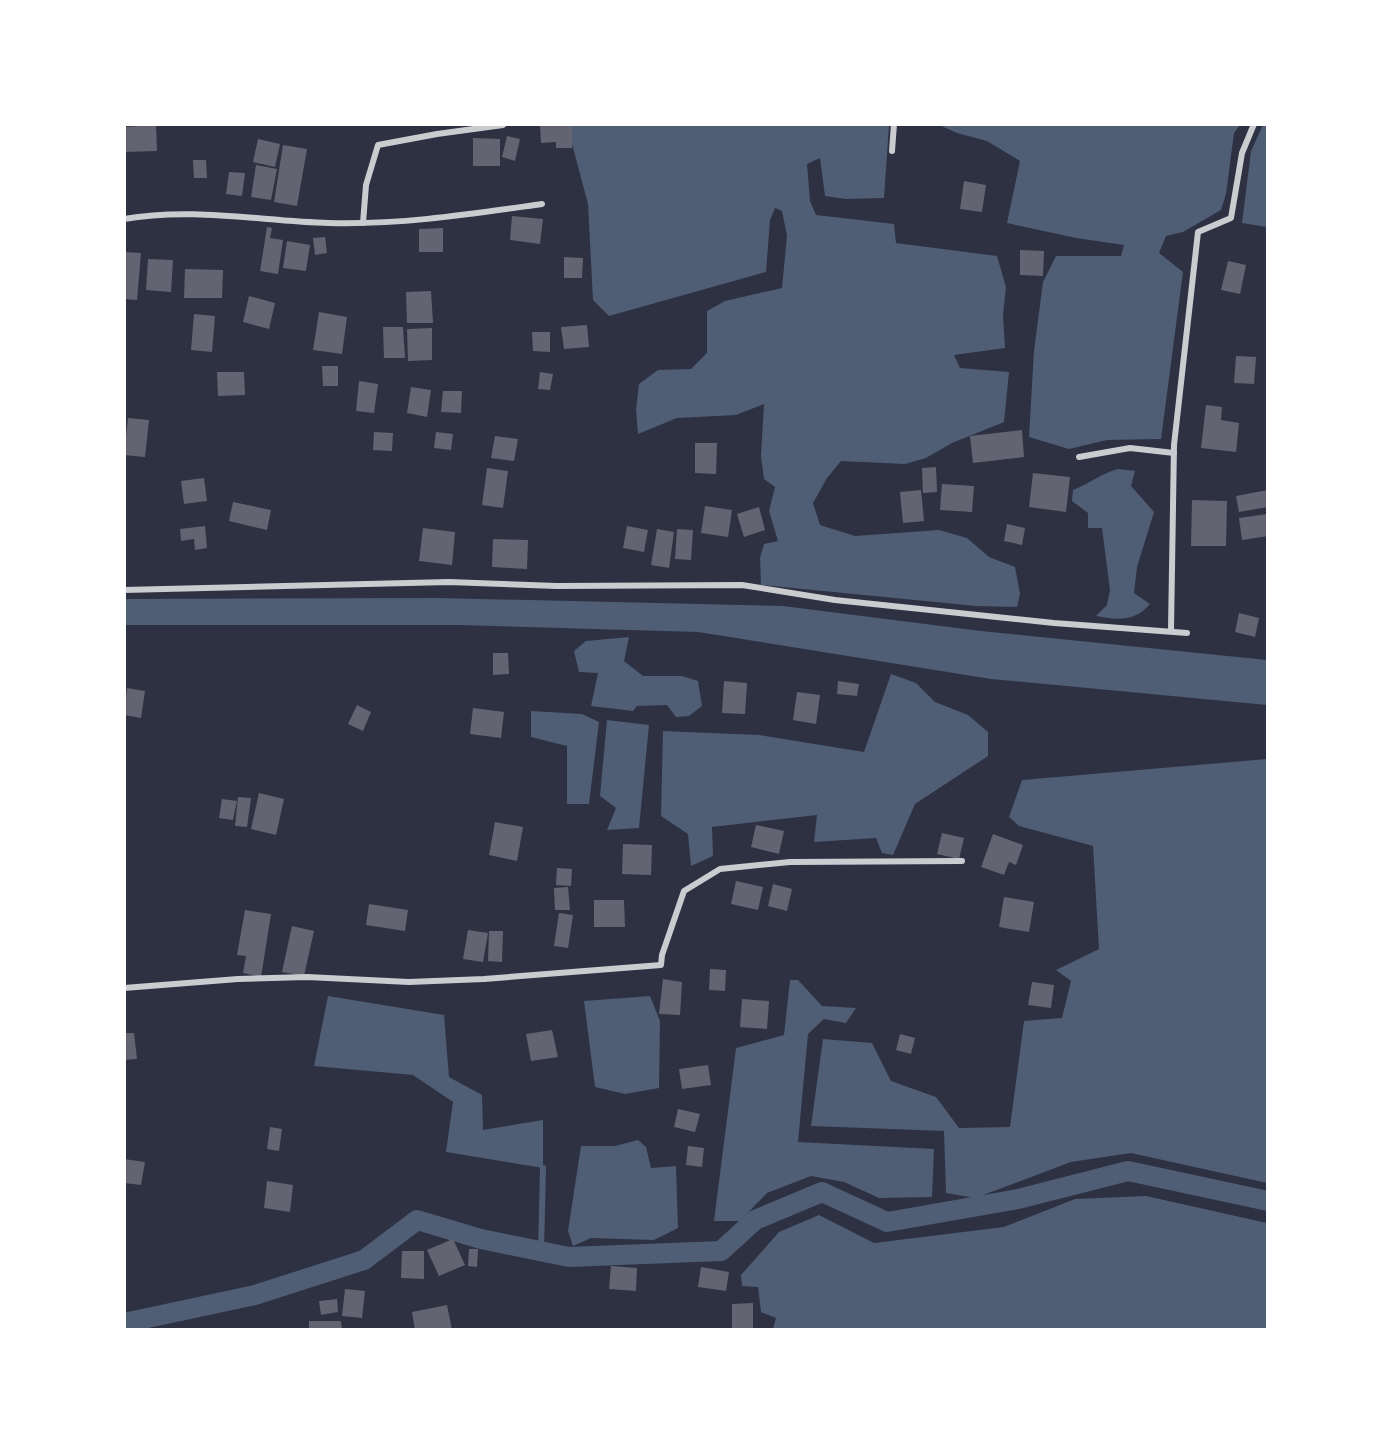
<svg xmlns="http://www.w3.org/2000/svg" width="1392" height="1454" viewBox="0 0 1392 1454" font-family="'Space Grotesk',sans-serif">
<rect width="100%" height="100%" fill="#2d3142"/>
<!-- water -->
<g fill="#4f5d75">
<polygon points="567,125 889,125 884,198 846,199 825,196 820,158 807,164 810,201 816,215 894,224 896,243 997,256 1006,287 1003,315 1005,348 954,355 960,368 1009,372 1004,422 952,443 926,458 905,464 841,461 827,478 813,503 820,525 855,536 939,530 967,538 989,557 1015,567 1020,594 1017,607 976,606 761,585 760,558 764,544 778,541 769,511 775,487 764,479 761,456 764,404 736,415 677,418 638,434 636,410 639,384 658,370 691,369 707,353 707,311 725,301 782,288 787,236 782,211 775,208 770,220 766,272 609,316 593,300 588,204"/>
<polygon points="939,125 1240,125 1234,133 1226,194 1221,210 1183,232 1166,236 1159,253 1183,272 1161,439 1107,440 1069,449 1029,437 1034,351 1043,282 1056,256 1121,256 1124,245 1076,238 1007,223 1020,161 987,141 957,133"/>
<polygon points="1263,125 1268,125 1267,227 1242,223 1251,151"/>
<path d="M1118 469 1135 471 1131 486 1154 512 1137 567 1134 593 1150 604C1135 622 1118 620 1096 616L1107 605 1110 590 1102 528H1088V513L1072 501 1073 490C1089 484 1102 473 1118 469Z"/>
<polygon points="438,598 783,606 981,631 1267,660 1267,705 991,679 698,632 459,625 125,625 125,599"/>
<polygon points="629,637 624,661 643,676 682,676 698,681 702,706 689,716 676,717 667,705 637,706 633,711 591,706 598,673 579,672 574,651 586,641"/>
<polygon points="891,674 916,683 935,702 968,715 988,732 988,756 915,804 893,855 882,853 876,838 814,842 817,815 712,827 713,856 691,866 688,834 661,816 663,731 759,735 864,752"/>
<polygon points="531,711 582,714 599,722 589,804 567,804 567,746 531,737"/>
<polygon points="607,720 649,725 639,828 607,830 616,808 600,796"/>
<polygon points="1267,759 1267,1183 1131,1153 1071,1162 975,1198 946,1193 944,1131 811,1126 823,1039 872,1043 891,1081 936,1097 959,1128 1010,1127 1024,1021 1062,1018 1071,981 1056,970 1099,949 1093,846 1019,826 1009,817 1022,780"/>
<polygon points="790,980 798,980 822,1006 856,1008 846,1023 824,1019 808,1034 798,1142 934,1149 932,1197 879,1198 844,1182 811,1176 767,1193 740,1221 714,1221 736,1048 784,1035"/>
<polygon points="328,996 444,1015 449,1077 482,1095 483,1130 543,1120 543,1168 446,1152 453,1102 413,1075 314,1066"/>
<polygon points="650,996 660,1021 659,1088 625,1094 595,1087 584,1001"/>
<polygon points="638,1140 646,1147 651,1168 676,1166 678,1228 654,1240 591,1238 573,1246 568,1231 581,1146 615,1146"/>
<polygon points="1146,1196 1267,1223 1267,1329 773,1329 776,1318 761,1312 758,1287 742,1286 741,1275 779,1232 819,1215 874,1243 1004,1227 1075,1199"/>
</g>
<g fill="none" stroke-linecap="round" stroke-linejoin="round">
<!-- stream -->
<polyline stroke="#4f5d75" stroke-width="6" points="541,1251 543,1168"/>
<!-- canal -->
<polyline stroke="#4f5d75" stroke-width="20" points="124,1323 255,1295 364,1260 417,1220 481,1239 569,1257 721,1251 755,1220 822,1192 887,1222 1018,1199 1128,1171 1268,1201"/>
</g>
<!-- building -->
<g fill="#626471">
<polygon points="540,124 572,124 572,148 556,148 556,142 541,143"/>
<polygon points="156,125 157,151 124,152 124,127"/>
<polygon points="507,136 520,139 515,161 502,157"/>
<polygon points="473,138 500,139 500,166 473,166"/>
<polygon points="258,139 280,144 275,167 253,162"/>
<polygon points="283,145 307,149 297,206 274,202"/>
<polygon points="193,160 206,160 207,178 194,178"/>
<polygon points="256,165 277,169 271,200 251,197"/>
<polygon points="229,172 245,173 242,196 226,194"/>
<polygon points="964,181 986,185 982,212 960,209"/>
<polygon points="512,216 543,219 540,244 510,240"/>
<polygon points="267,227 272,228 270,238 283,240 278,274 260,271"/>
<polygon points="443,228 443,252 419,252 419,229"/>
<polygon points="325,237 327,253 315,255 313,238"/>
<polygon points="287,241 310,245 306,271 283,268"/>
<polygon points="1020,250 1044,251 1043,276 1020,275"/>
<polygon points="124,252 141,253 137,300 124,299"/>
<polygon points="564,257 583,258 582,278 564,278"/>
<polygon points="148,259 173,260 171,292 146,290"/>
<polygon points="1228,261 1246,265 1240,294 1221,290"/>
<polygon points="185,269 223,270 222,298 184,298"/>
<polygon points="431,291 433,323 407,323 406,292"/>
<polygon points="249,296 275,303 269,329 243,322"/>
<polygon points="319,312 347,317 342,354 313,350"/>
<polygon points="194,314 215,316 212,352 191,350"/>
<polygon points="587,325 589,347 564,349 561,327"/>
<polygon points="383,327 403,327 405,358 384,358"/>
<polygon points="432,328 432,360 408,361 407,329"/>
<polygon points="532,332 550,332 550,352 533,351"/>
<polygon points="1236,356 1256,357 1254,384 1234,383"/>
<polygon points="322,366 338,366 338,386 323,386"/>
<polygon points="217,372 244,372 245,395 218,396"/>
<polygon points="540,372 553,374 550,390 538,389"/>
<polygon points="359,381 378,384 374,413 356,411"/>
<polygon points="411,387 431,390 427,417 407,413"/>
<polygon points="443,391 462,391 461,413 441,412"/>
<polygon points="1206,405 1222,407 1221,420 1239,423 1236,452 1201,448"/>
<polygon points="128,418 149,420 145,457 124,455"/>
<polygon points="1022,430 1024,457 973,463 970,436"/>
<polygon points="374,432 393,433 392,451 373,450"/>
<polygon points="436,432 453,434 451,450 434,448"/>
<polygon points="495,436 518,439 514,461 491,458"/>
<polygon points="695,443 717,443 716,474 695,473"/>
<polygon points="936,467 937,492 923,493 922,468"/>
<polygon points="487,468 508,471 503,508 482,505"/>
<polygon points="1033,473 1070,477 1066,512 1029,507"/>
<polygon points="204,478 207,501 184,504 181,481"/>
<polygon points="942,484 974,486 972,512 940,510"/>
<polygon points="921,490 924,521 903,523 900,492"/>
<polygon points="1268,490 1268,507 1239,512 1236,496"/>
<polygon points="1192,500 1227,501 1226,546 1191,546"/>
<polygon points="233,502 271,510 267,530 229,521"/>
<polygon points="705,506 732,510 728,537 701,533"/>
<polygon points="759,507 765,530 744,537 737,514"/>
<polygon points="1267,514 1268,536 1242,540 1239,518"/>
<polygon points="1007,524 1025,528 1022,545 1004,541"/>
<polygon points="205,526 207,548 195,550 194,539 181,541 180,529"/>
<polygon points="627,526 648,530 644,552 623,548"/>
<polygon points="423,528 455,532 452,565 419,561"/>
<polygon points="657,529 674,532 669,568 651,565"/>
<polygon points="677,529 693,530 691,560 675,559"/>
<polygon points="493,539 528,540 527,569 492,567"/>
<polygon points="1239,613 1259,618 1255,637 1235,632"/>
<polygon points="493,653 508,653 509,674 493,675"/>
<polygon points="724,681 747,683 745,714 722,713"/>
<polygon points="838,681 859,684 857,696 837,694"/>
<polygon points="127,688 145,691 141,718 124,715"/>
<polygon points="797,692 820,695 816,724 793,720"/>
<polygon points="357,705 371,712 363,731 348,724"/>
<polygon points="473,708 504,712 501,738 470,734"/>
<polygon points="259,793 284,799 276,835 251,829"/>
<polygon points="238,797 251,798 247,827 235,826"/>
<polygon points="222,799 237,801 233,820 219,818"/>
<polygon points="495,822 523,827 517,861 489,855"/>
<polygon points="756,825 784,831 779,854 751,847"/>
<polygon points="942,833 964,838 959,859 937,854"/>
<polygon points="993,834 1023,845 1016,865 1009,862 1004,875 981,867"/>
<polygon points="623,844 652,845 651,875 622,874"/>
<polygon points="557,868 572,869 571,886 556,885"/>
<polygon points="736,881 763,887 758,910 731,904"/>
<polygon points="773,884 792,889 787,911 768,906"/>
<polygon points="568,887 570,910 555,910 554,888"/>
<polygon points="1004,897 1034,902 1029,932 999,927"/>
<polygon points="594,900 624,900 625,927 594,927"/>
<polygon points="369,904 408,910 405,931 366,925"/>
<polygon points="245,910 271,914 261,977 243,973 246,956 237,955"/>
<polygon points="559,913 573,915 568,948 554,946"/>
<polygon points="292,926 314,931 304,976 282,972"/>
<polygon points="468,930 488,933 483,962 463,959"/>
<polygon points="489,931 503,931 502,962 488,961"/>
<polygon points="710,969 726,970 725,991 709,990"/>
<polygon points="663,979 682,982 680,1015 659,1014"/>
<polygon points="1032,982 1054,985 1051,1008 1028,1005"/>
<polygon points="742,999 769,1001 767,1029 740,1027"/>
<polygon points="552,1030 558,1057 531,1061 526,1034"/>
<polygon points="124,1033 134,1033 137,1059 124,1060"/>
<polygon points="900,1034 915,1038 911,1054 896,1050"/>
<polygon points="708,1065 711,1085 682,1089 679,1069"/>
<polygon points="678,1109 700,1114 695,1132 674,1127"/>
<polygon points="270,1127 282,1129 279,1151 267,1149"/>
<polygon points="688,1146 704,1148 702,1167 686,1165"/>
<polygon points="124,1159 145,1162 141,1185 124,1183"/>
<polygon points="267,1181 293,1185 290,1212 264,1208"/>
<polygon points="453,1239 465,1265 439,1276 427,1250"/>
<polygon points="469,1249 478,1249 477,1267 468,1266"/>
<polygon points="402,1251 424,1251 424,1279 401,1278"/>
<polygon points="611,1266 637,1268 636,1291 609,1289"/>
<polygon points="701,1267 729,1272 726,1291 698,1287"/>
<polygon points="345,1289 365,1291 362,1318 342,1316"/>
<polygon points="337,1299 338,1312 321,1315 319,1301"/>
<polygon points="753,1303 753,1330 732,1330 732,1304"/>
<polygon points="447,1305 452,1330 415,1330 412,1312"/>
<polygon points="309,1321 341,1321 342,1330 309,1330"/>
</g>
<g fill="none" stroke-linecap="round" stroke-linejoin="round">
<!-- minor -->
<g stroke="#caccd0" stroke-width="6">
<polyline points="892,151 894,124"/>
<path d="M124 219C192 207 261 221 329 223 401 225 471 214 542 204"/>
<polyline points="363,223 366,185 378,145 437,134 503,125"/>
<polyline points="1079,457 1130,448 1174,453"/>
<polyline points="124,590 449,582 557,586 742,585 835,600 1054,623 1187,633"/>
<polyline points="1171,630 1174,445 1198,232 1231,218 1242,153 1254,124"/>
<polyline points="124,988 238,979 307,977 409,982 484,979 661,965 662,955 684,891 720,869 790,862 962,861"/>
</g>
</g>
<!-- border -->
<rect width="1392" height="1454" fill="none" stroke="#ffffff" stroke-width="252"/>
</svg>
